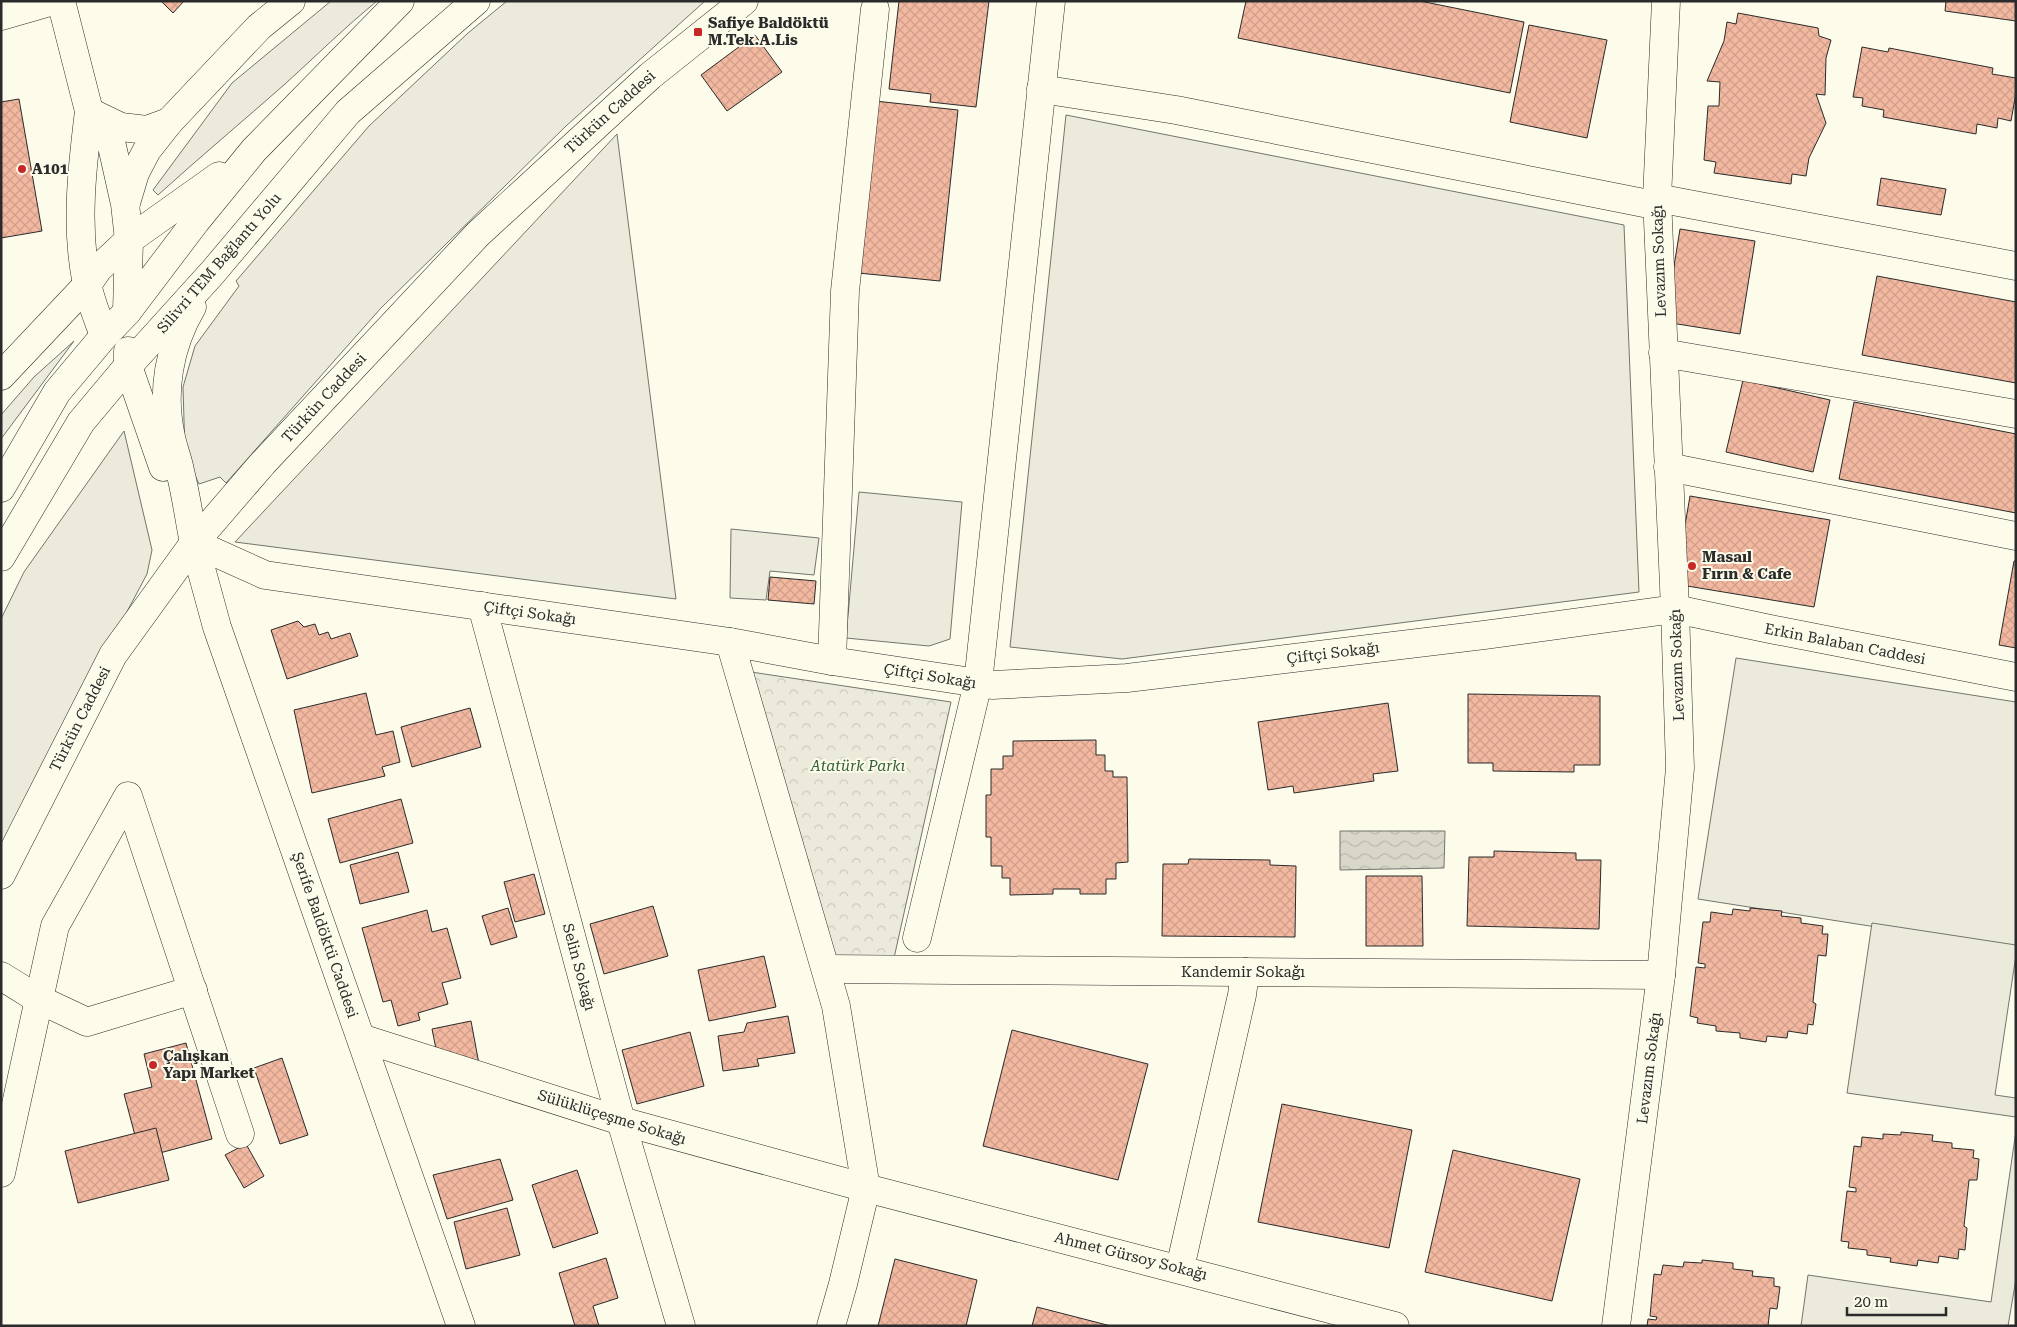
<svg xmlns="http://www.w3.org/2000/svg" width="2017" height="1327" viewBox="0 0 2017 1327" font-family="'Roboto Serif',serif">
<defs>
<pattern id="forest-crowns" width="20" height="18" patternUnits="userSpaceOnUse" patternTransform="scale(1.25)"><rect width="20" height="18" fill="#ecebdb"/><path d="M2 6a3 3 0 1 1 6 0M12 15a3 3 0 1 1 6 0" fill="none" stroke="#cbcabc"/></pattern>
<pattern id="water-waves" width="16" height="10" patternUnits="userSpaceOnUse" patternTransform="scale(1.25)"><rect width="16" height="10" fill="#d8d7c9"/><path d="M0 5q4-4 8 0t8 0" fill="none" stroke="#bab9ad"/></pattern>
<pattern id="building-cross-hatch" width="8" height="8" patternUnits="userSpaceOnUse" patternTransform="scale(1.25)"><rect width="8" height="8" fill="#f2b8a0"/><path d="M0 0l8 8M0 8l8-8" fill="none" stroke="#d09e8a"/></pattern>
</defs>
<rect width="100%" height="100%" fill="#fdfbea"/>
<!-- grass -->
<g fill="#ecebdb" stroke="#74746e">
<path d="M331 1H377C345 27 316 56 285 84 243 121 200 157 158 195L153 190 232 83Z"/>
<polygon points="507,1 705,1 566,126 381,308 226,483 220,477 199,484 185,454 183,387 195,346 239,286 236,281 369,126 468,33"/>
<polygon points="1066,115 1624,225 1639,592 1122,659 1010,647"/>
<polygon points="617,134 676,599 235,542"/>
<polygon points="74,341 1,439 1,415 34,377"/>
<polygon points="124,431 152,550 147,574 11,830 1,854 1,619 24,572"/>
<polygon points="859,492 962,502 950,639 929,646 846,638"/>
<polygon points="1736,658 2016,702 2016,949 1698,899"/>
</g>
<!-- forest -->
<polygon fill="url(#forest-crowns)" stroke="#74746e" points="751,672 951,702 894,958 834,960"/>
<!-- parking -->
<g fill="#eceadb" stroke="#74746e">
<polygon points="731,529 819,538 814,575 770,571 766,600 730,598"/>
<polygon points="1872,923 2016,945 2016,955 1995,1095 2016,1098 2016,1117 1847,1093"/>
<polygon points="2016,1131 2016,1279 2008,1326 1801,1326 1808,1275 1991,1302"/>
</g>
<!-- water -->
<polygon fill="url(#water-waves)" stroke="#74746e" points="1340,831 1445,831 1444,868 1340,870"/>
<!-- building -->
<g fill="url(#building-cross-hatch)" stroke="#2b2b2b">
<polygon points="161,1 184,1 173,13"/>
<polygon points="899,1 989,1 976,107 930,102 931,94 889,89"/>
<polygon points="1246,1 1420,1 1524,22 1510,93 1238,38"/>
<polygon points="1946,1 2016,1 2016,21 1945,11"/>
<polygon points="1738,13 1818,28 1819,36 1831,40 1826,58 1825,95 1816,94 1826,123 1809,158 1806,176 1792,174 1791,184 1714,173 1716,162 1704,160 1708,106 1719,106 1720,82 1707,81 1724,41 1727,22 1736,24"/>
<polygon points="1529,25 1607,40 1587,138 1510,122"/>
<polygon points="755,35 782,72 727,111 701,75"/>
<polygon points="1862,47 1888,52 1889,48 1993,68 1992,74 2016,78 2016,93 2011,121 1998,118 1997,128 1977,124 1976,134 1883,117 1884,110 1862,106 1863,98 1853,97"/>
<polygon points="19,99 42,231 1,238 1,102"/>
<polygon points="875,101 958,110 940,281 858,273"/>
<polygon points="1881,178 1946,189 1941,215 1877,205"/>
<polygon points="1680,229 1755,241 1740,334 1665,322"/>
<polygon points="1877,276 2016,302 2016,383 1862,355"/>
<polygon points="1743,380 1830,400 1813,472 1726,452"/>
<polygon points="1854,402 2016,434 2016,513 1839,479"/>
<polygon points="1690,496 1830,520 1814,607 1675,584"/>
<polygon points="2014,561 2016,561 2016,648 1999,645"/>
<polygon points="770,577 816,581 814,604 768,600"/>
<polygon points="298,621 304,627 315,624 319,635 328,632 331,639 350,633 358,656 287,679 271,630"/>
<polygon points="366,693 376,735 393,731 400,762 382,767 385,776 312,793 294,710"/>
<polygon points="1468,694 1600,696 1600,765 1574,765 1574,772 1493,771 1493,763 1468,763"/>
<polygon points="1388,703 1398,771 1373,774 1374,781 1294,793 1293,786 1268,790 1258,722"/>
<polygon points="470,708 481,747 412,767 401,727"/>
<polygon points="1096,740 1096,755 1105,755 1105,771 1113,771 1113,777 1127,777 1128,862 1116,863 1116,879 1106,879 1106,894 1080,894 1080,889 1053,889 1053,894 1010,895 1010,878 1002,878 1002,866 991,866 991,837 986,837 986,795 991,795 991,769 1003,769 1003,756 1013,756 1013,741"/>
<polygon points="401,799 413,843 340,863 328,819"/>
<polygon points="1494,851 1576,853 1576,860 1601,860 1599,929 1467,926 1469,857 1494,857"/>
<polygon points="398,852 409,892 360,904 350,865"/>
<polygon points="1189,859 1270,860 1270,865 1296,866 1295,937 1162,936 1163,864 1188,864"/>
<polygon points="534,874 545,914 515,922 504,882"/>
<polygon points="1366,876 1422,876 1423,946 1366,946"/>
<polygon points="653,906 668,956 604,974 590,924"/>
<polygon points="508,908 517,937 491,945 482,916"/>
<polygon points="1750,908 1782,911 1781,916 1801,918 1801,923 1823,926 1822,934 1828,934 1826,956 1818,955 1813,1002 1816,1004 1813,1025 1808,1024 1807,1034 1788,1031 1787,1038 1767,1036 1766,1042 1740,1038 1740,1033 1716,1031 1716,1026 1697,1023 1698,1018 1690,1016 1696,967 1705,968 1705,964 1698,963 1703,922 1710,922 1711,912 1732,915 1733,909 1750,911"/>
<polygon points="427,910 432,932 447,928 461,978 442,983 448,1004 418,1013 420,1020 398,1026 391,1000 383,1002 362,928"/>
<polygon points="764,956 776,1007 709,1021 698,970"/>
<polygon points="788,1016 795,1053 757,1059 759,1066 723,1071 718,1036 744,1032 747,1023"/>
<polygon points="471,1021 479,1064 437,1054 432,1029"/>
<polygon points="1012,1030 1148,1064 1118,1180 983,1146"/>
<polygon points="690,1032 704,1086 637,1104 622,1050"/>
<polygon points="186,1043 212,1139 141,1158 124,1094 152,1087 144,1054"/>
<polygon points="282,1058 308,1135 280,1144 254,1068"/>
<polygon points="1282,1104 1412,1130 1389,1248 1258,1222"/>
<polygon points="156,1128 169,1180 78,1203 65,1151"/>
<polygon points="1901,1132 1933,1135 1932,1141 1952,1143 1952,1148 1974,1150 1973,1158 1979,1159 1977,1180 1969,1180 1964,1226 1967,1228 1965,1250 1959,1249 1958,1259 1939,1256 1938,1263 1918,1260 1917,1266 1890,1262 1891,1258 1867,1255 1867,1250 1848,1248 1849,1242 1841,1241 1847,1191 1856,1192 1856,1188 1849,1187 1854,1146 1861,1147 1862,1137 1883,1139 1883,1134 1901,1135"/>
<polygon points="246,1144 264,1176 244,1188 225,1155"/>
<polygon points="1453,1150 1580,1179 1552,1301 1425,1272"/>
<polygon points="500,1159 513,1200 447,1219 433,1175"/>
<polygon points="577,1170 598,1233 553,1248 532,1185"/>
<polygon points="507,1208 520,1255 466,1269 454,1222"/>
<polygon points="606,1258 618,1298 593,1306 599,1326 575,1326 559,1273"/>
<polygon points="895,1259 977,1280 966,1326 878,1326"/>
<polygon points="1702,1260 1733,1263 1733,1269 1753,1271 1752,1276 1774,1278 1774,1286 1780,1287 1777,1309 1770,1308 1768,1326 1647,1326 1648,1319 1656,1320 1657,1317 1650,1316 1654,1274 1661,1275 1663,1265 1683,1267 1684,1262 1702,1263"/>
<polygon points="1037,1307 1111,1326 1032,1326"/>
</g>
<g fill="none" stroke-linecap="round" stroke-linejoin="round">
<defs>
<g id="minor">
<polyline points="61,1 89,111 112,146 125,204 129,240 127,312"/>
<polyline points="1,16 53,1"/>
<polyline points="1041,89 1176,110 1654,205"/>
<path d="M89 111C82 168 75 228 87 284 91 302 98 319 104 336"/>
<polyline points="90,112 121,127 147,130 169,122 147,150 135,173 126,203"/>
<polyline points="169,122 259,27 291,1"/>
<polyline points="1657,198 2016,266"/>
<polyline points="1663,353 2016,414"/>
<polyline points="1,376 87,285 98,269 129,240"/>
<polyline points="1668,467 2016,536"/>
<polyline points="194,543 265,575 730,642 832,661 992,685 1127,678 1484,635 1675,609 1770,629 2016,677"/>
<polyline points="482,606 621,1121 681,1326"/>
<polyline points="730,642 836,1006 866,1188 843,1284 831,1326"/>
<polyline points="832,661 845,291 875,9"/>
<polyline points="1,875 113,655 194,543 263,463 478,234 650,76 744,1"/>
<polyline points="917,938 978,683 1051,1"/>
<polyline points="826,969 1661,975"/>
<polyline points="1,976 38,999 87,1022 193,990"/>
<polyline points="361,1038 621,1121 866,1188 1395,1326"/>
<polyline points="1,1173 55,926 128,796 240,1134"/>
<polyline points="1180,1268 1242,995 1245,972"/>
<polyline points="1616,1326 1661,975 1680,768 1675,609 1657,198 1666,1"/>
</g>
<polyline id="major" points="194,543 217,627 461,1326"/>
<g id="highway">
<polyline points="129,240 219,176"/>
<path d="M192 307C169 346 161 392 171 437 173 448 178 459 180 471 186 494 189 519 194 543"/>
<polyline points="128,351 128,366 163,467"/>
<polyline points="1,488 57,392 104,336 127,312 196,221 254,150 400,1"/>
<polyline points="1,557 81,422 128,366 213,272 348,112 476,1"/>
</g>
</defs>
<!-- minor casing -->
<use href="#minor" stroke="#2b2b2b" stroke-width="29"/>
<!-- major casing -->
<use href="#major" stroke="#2b2b2b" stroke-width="29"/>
<!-- highway casing -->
<use href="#highway" stroke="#2b2b2b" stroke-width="29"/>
<!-- minor -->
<use href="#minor" stroke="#fdfbea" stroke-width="28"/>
<!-- major -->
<use href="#major" stroke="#fdfbea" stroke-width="28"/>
<!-- highway -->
<use href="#highway" stroke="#fdfbea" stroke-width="28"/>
</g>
<!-- markers -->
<g fill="#c62828" stroke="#fdfbea" stroke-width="2">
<rect x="693" y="27" width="10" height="10" rx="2.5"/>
<circle cx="22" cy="169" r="5"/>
<circle cx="1692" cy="566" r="5"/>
<circle cx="153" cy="1065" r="5"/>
</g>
<g text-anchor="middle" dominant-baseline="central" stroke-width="4" stroke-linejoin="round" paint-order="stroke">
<!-- poi labels -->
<g font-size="15" font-weight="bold" fill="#2b2b2b" stroke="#fdfbea" text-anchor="start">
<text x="708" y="23">Safiye Baldöktü<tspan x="708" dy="17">M.Tek.A.Lis</tspan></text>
<text x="32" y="169">A101</text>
<text x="1702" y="557">Masaıl<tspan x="1702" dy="17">Fırın &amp; Cafe</tspan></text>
<text x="163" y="1056">Çalışkan<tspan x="163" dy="17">Yapı Market</tspan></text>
</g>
<!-- street labels -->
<g font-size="15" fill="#2b2b2b" stroke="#fdfbea">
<text transform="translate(610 112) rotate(-42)">Türkün Caddesi</text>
<text transform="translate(1659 261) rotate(-92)">Levazım Sokağı</text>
<text transform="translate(219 263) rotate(-49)">Silivri TEM Bağlantı Yolu</text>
<text transform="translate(324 398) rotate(-47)">Türkün Caddesi</text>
<text transform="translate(530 613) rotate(8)">Çiftçi Sokağı</text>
<text transform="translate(1845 644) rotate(11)">Erkin Balaban Caddesi</text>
<text transform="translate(1333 653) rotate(-7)">Çiftçi Sokağı</text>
<text transform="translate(1677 665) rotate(-92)">Levazım Sokağı</text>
<text transform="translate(930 676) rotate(9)">Çiftçi Sokağı</text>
<text transform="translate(80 719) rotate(-63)">Türkün Caddesi</text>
<text transform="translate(325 935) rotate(71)">Şerife Baldöktü Caddesi</text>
<text transform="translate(579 967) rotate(75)">Selin Sokağı</text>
<text x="1243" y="972">Kandemir Sokağı</text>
<text transform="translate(1649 1068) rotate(-83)">Levazım Sokağı</text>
<text transform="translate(612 1117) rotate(17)">Sülüklüçeşme Sokağı</text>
<text transform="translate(1131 1256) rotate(14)">Ahmet Gürsoy Sokağı</text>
</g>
<!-- park labels -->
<g font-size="15" font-style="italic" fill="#34623c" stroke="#fdfbea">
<text x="858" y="766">Atatürk Parkı</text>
</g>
</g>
<!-- border -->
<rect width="2017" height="1327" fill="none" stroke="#2b2b2b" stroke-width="5"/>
<!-- scale -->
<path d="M1847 1307v8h99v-8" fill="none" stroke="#2b2b2b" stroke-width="2.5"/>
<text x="1854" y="1307" font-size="15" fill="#2b2b2b" stroke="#fdfbea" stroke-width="4" paint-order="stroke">20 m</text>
</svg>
